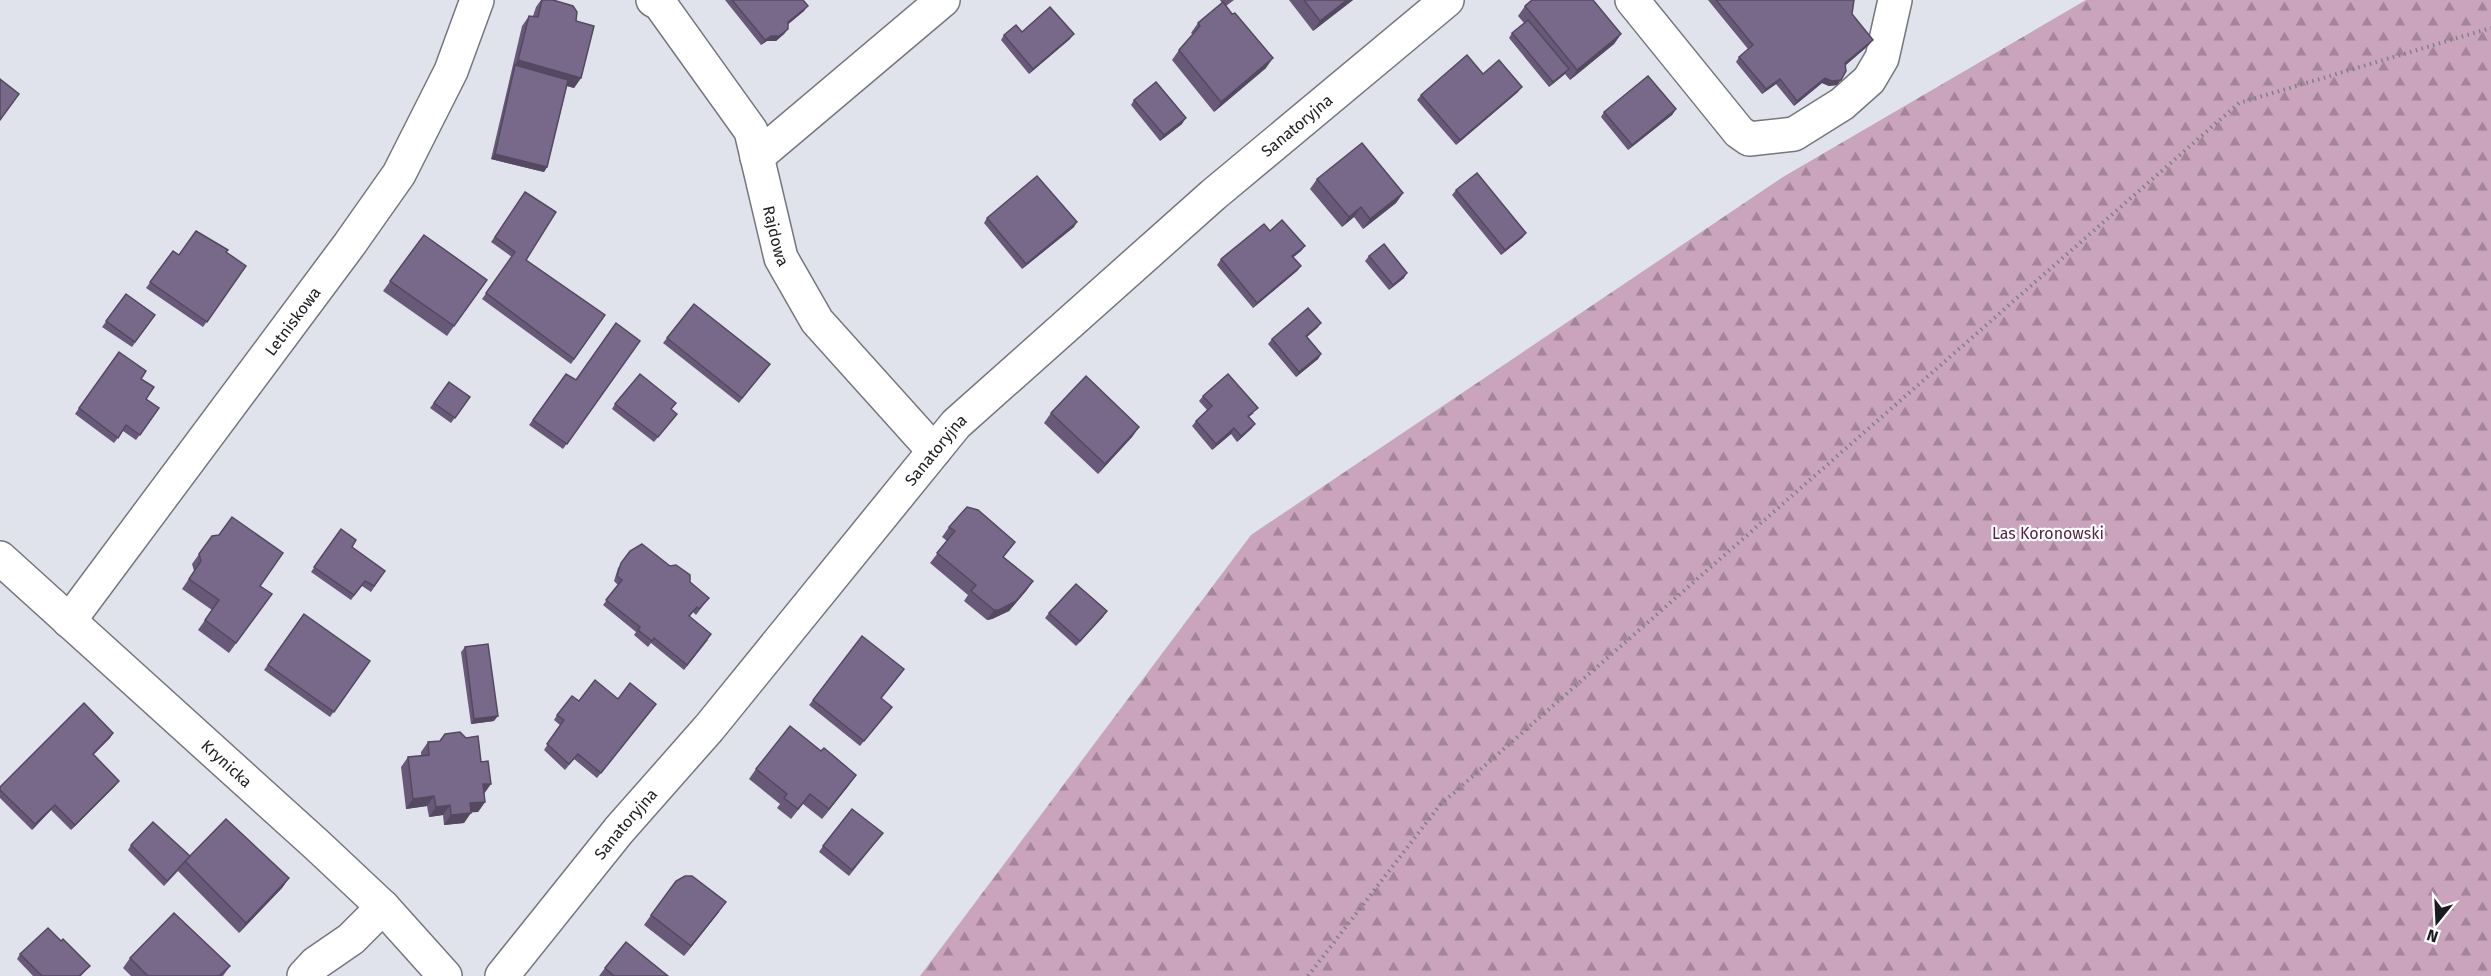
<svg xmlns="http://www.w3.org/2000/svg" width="2491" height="976" viewBox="0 0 2491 976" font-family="'Fira Sans',sans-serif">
<defs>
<pattern id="forest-firs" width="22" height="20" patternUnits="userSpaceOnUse" patternTransform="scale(1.5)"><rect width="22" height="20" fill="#caa3bc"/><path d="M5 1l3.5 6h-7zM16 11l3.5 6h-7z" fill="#a38498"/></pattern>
</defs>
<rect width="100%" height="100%" fill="#e0e3eb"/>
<!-- forest -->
<polygon fill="url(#forest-firs)" points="2086,0 2491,0 2491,976 920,976 1251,535 1783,177"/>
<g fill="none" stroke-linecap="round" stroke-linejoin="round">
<defs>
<g id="minor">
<path id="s1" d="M653 0 660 4 751 131 781 258 817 321 934 451"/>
<polyline points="1632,0 1739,132 1749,139 1794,134 1842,104 1869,80 1882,58 1895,0"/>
<polyline points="757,157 943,0"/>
<path id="s2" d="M0 558 317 845 383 907 445 976"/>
<path id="s3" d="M69 621 349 245 399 174 451 71 477 0"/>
<polyline points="304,976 316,963 351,939 383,907"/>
<path id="s4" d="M502 976 619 830 709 728 956 424 1213 195 1447 0"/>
</g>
</defs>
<!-- minor casing -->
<use href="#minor" stroke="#74777e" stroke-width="36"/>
<!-- path -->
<polyline stroke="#7f8186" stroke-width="4" stroke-dasharray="1.5 4.5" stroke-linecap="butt" points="1308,976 1440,805 2239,103 2491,28"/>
<!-- minor -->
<use href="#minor" stroke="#fff" stroke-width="33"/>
</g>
<!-- wall -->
<g fill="#675977">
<polygon points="541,0 553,0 576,21 581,78 574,88 567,86 547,167 544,172 491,159 522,26 529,16 533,16 536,7"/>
<polygon points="725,0 803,0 804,11 788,24 788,29 784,34 776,41 767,41 761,45"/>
<polygon points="1220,0 1234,0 1226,6 1266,68 1214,112 1172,60 1179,50 1193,35 1191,33 1198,23 1222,3"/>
<polygon points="1289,0 1353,0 1313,31"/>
<polygon points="1708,0 1854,0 1852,14 1869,45 1846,65 1837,85 1829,86 1822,83 1794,106 1776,84 1762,94 1736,62 1739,57 1748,49"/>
<polygon points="1525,6 1621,34 1614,44 1570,80 1565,74 1549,87 1509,38 1512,33 1524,23 1518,16"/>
<polygon points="1022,32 1070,39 1029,74 1001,40 1004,35"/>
<polygon points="1483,74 1518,92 1456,145 1417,100 1421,95"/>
<polygon points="1134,100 1182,124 1160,141 1131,105"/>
<polygon points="1676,109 1672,115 1628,150 1601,117 1604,112"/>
<polygon points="1317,179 1403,193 1396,203 1363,229 1354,217 1342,227 1310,189"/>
<polygon points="1456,190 1526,233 1522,238 1501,255 1452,195"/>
<polygon points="525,192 526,260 605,315 571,364 482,299 512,257 491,242"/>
<polygon points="987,218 1074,227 1022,269 984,223"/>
<polygon points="1270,231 1305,246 1301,251 1293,257 1301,266 1297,271 1253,308 1217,265 1221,259"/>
<polygon points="424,235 487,280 447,336 383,291"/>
<polygon points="173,251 179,255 246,266 203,327 146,288"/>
<polygon points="1369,256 1404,278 1389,290 1365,261"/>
<polygon points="126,294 155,315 132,347 102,327"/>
<polygon points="1321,323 1317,328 1307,337 1321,354 1318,359 1296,377 1268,344 1272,339"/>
<polygon points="667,338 766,369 739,403 663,343"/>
<polygon points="640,341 563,449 529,425 566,374 576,380"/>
<polygon points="141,379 146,399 159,408 136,440 123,431 114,443 75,414 79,408"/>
<polygon points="449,382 470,397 451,423 430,408"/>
<polygon points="1203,396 1254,413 1249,417 1255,424 1251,429 1237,442 1231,434 1212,450 1192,426 1196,421 1207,410 1199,401"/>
<polygon points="615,404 672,410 673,419 654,442 612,409"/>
<polygon points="1051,413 1139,427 1132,437 1098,474 1044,423"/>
<polygon points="949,527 1004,557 1033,581 1026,591 1009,611 992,619 987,620 964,601 968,595 930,563 947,541 942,537"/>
<polygon points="341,529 352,547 385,571 371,592 362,586 351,600 311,572"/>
<polygon points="212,536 260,586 272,594 229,653 198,630 212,610 182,589 194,571 192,564"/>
<polygon points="630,551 690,582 705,603 696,615 693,612 689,617 708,640 684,670 651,643 648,647 634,635 636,632 603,605 618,585 614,581 618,568"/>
<polygon points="1049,613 1103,617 1076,646 1045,618"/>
<polygon points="304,614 370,661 330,717 264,670"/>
<polygon points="465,647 494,721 471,724 461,652"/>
<polygon points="618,699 656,704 597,778 574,759 565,770 544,750 560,725 554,720 557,715 579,701"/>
<polygon points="813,700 892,707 860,746 809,705"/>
<polygon points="113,733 110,738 93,755 115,786 71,830 51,810 32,830 0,798 0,787"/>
<polygon points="428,742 484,793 485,802 478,812 471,812 464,823 444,825 443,815 429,817 427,806 406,809 401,767 408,757 421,756 421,752"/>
<polygon points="756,769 849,785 822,819 803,804 791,819 777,808 780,804 749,779"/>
<polygon points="879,838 849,876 819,852 823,846"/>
<polygon points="131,845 190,856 289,878 282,888 239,933 178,871 164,886 128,850"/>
<polygon points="719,912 684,956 644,925 651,915"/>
<polygon points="61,941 90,966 81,976 33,976 17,959 20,954"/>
<polygon points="130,958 230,966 223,976 131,976 123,968"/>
<polygon points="605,968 668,976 599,976"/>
</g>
<!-- shaded-wall -->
<g fill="#544961">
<polygon points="1347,0 1353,0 1313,31 1320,21"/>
<polygon points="808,6 804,11 785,27 788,22"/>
<polygon points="788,29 784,34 776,41 767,41 761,45 765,40 771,36"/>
<polygon points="1074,34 1070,39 1029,74 1033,69"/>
<polygon points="1621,34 1614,44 1570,80 1577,70"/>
<polygon points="1873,40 1869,45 1842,68 1845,63"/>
<polygon points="1273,58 1266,68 1214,112 1221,102"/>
<polygon points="518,60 581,78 574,88 514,71 515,65"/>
<polygon points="1569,69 1565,74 1549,87 1553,82"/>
<polygon points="1825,78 1841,80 1837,85 1829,86 1822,83 1794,106 1797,101"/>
<polygon points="1780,79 1776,84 1762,94 1766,89"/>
<polygon points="1522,87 1518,92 1456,145 1460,140"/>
<polygon points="1676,109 1672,115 1628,150 1632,145"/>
<polygon points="1186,118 1182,124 1160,141 1164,135"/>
<polygon points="495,154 547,167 544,172 491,159"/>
<polygon points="1403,193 1396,203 1363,229 1370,219"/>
<polygon points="1361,207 1354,217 1342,227 1349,217"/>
<polygon points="1077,222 1074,227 1022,269 1026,264"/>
<polygon points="1526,233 1522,238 1501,255 1505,250"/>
<polygon points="1305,246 1301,251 1289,261 1292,256"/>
<polygon points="1301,266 1297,271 1253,308 1257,303"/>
<polygon points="1407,273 1404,278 1389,290 1393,285"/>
<polygon points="1321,323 1317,328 1302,341 1306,336"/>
<polygon points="1321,354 1318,359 1296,377 1299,372"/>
<polygon points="1255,424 1251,429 1237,442 1241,436"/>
<polygon points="1139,427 1132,437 1098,474 1105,464"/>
<polygon points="1234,428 1231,434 1212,450 1216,444"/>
<polygon points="1033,581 1026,591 1009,611 992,619 987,620 994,610"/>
<polygon points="1107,611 1103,617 1076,646 1080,641"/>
<polygon points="498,716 494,721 471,724 474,719"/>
<polygon points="113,733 110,738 89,759 93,754"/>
<polygon points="856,775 849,785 822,819 829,809"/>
<polygon points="119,781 115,786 71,830 75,825"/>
<polygon points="483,784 491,784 484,794"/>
<polygon points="434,796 427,806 406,809 413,799"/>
<polygon points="485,802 478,812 463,813 470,803"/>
<polygon points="55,805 51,810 32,830 35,824"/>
<polygon points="450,805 443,815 429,817 436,807"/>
<polygon points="471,813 464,823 444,825 451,815"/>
<polygon points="289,878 282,888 239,933 246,923"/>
<polygon points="726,902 719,912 684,956 691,946"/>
</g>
<!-- building -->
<g fill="#78688a" stroke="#544961" stroke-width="1.5">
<polygon points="542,0 553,0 573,6 577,12 576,21 594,26 581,78 518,60 529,16 538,17"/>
<polygon points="732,0 803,0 808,6 788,22 788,29 779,36 771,36 765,40"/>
<polygon points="1304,0 1347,0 1320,21"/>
<polygon points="1532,0 1593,0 1621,34 1577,70 1525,6"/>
<polygon points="1716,0 1854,0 1852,14 1873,40 1845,63 1846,71 1841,80 1832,81 1825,78 1797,101 1780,79 1766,89 1739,57 1753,45"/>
<polygon points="1223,2 1232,14 1235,13 1273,58 1221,102 1179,50 1200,26 1198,23"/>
<polygon points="1050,7 1074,34 1033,69 1004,35 1016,25 1022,32"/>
<polygon points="1528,20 1569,69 1553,82 1512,33"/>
<polygon points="1467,55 1483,74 1499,60 1522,87 1460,140 1421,95"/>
<polygon points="515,65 568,80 547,167 495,154"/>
<polygon points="1648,76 1676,109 1632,145 1604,112"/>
<polygon points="0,79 19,94 0,120"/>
<polygon points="1156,82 1186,118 1164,135 1134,100"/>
<polygon points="1362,143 1403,193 1370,219 1361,207 1349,217 1317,179"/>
<polygon points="1477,173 1526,233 1505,250 1456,190"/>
<polygon points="1037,176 1077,222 1026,264 987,218"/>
<polygon points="525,192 556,212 526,260 605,315 574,359 486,293 515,252 495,237"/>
<polygon points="1282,220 1305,246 1292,256 1301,266 1257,303 1221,259 1264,224 1270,231"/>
<polygon points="196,231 228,250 226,252 246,266 207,322 150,282 173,251 179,255"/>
<polygon points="424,235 487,280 454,326 390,281"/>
<polygon points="1384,244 1407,273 1393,285 1369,256"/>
<polygon points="126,294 155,315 135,342 106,321"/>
<polygon points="694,304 770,364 742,398 667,338"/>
<polygon points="1308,308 1321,323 1306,336 1321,354 1299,372 1272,339"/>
<polygon points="616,323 640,341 567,444 533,420 566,374 576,380"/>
<polygon points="119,352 146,371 141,379 154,387 146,399 159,408 140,435 126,425 118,438 79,408"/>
<polygon points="640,374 676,403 671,409 677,414 658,437 615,404"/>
<polygon points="1228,374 1258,408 1248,416 1255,424 1241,436 1234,428 1216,444 1196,421 1212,406 1203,396"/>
<polygon points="1086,376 1139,427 1105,464 1051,413"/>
<polygon points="449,382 470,397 455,418 434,403"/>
<polygon points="967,507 978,510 1015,542 1003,557 1033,581 1016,601 999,610 994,610 971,591 976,585 937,553 955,531 949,527"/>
<polygon points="232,517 283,553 260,586 272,594 236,643 205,620 219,600 189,579 201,561 199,554 212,536 219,535"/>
<polygon points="341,529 356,540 352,547 385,571 374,586 365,581 354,595 314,567"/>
<polygon points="642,544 670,566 676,565 690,575 690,582 709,598 699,609 697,607 689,616 711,634 687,665 654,638 652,641 638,630 640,627 606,600 622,580 617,576 621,563 630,551"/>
<polygon points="1076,584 1107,611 1080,641 1049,613"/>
<polygon points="304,614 370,661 334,712 268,665"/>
<polygon points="862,636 904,669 881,698 892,707 864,741 813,700"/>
<polygon points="488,644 498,716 474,719 465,647"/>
<polygon points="595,680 618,699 630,683 656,704 601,773 578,754 569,764 547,744 564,720 557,715 572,696 579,701"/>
<polygon points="84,703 113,733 93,754 119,781 75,825 55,805 35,824 0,790 0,787"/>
<polygon points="790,726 821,751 824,748 856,775 829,809 810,794 798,809 784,798 787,794 756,769"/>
<polygon points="460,732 466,738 478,736 481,762 488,761 491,784 483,784 485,802 470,803 471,813 451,815 450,805 436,807 434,796 413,799 408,757 429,755 428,742 440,741 445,734"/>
<polygon points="852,809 883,833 852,870 823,846"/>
<polygon points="226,819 289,878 246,923 185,861"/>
<polygon points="153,822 190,856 167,881 131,845"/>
<polygon points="685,876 692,876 726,902 691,946 651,915 676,881"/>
<polygon points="174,913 230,966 219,976 148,976 130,958"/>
<polygon points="48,928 61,941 63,939 90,966 79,976 42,976 20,954"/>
<polygon points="626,942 668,976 614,976 605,968"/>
</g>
<g text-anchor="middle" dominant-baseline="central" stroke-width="4.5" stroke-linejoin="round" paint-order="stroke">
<!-- street labels -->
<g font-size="16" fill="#1b1c1f" stroke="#fff">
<text stroke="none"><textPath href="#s4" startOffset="1168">Sanatoryjna</textPath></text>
<text stroke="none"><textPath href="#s1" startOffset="272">Rajdowa</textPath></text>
<text stroke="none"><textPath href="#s3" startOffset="374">Letniskowa</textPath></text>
<text stroke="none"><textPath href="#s4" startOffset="682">Sanatoryjna</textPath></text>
<text stroke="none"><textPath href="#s2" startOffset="306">Krynicka</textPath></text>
<text stroke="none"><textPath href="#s4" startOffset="196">Sanatoryjna</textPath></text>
</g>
<!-- park labels -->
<g font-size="16" fill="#542345" stroke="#fff">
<text x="2048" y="533">Las Koronowski</text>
</g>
</g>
<!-- north arrow -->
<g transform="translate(2437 922) rotate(198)" stroke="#ffffff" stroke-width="4.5" paint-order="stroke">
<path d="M0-4.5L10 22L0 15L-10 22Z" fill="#1b1c1f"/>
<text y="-9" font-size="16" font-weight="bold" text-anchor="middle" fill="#1b1c1f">N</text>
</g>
</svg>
